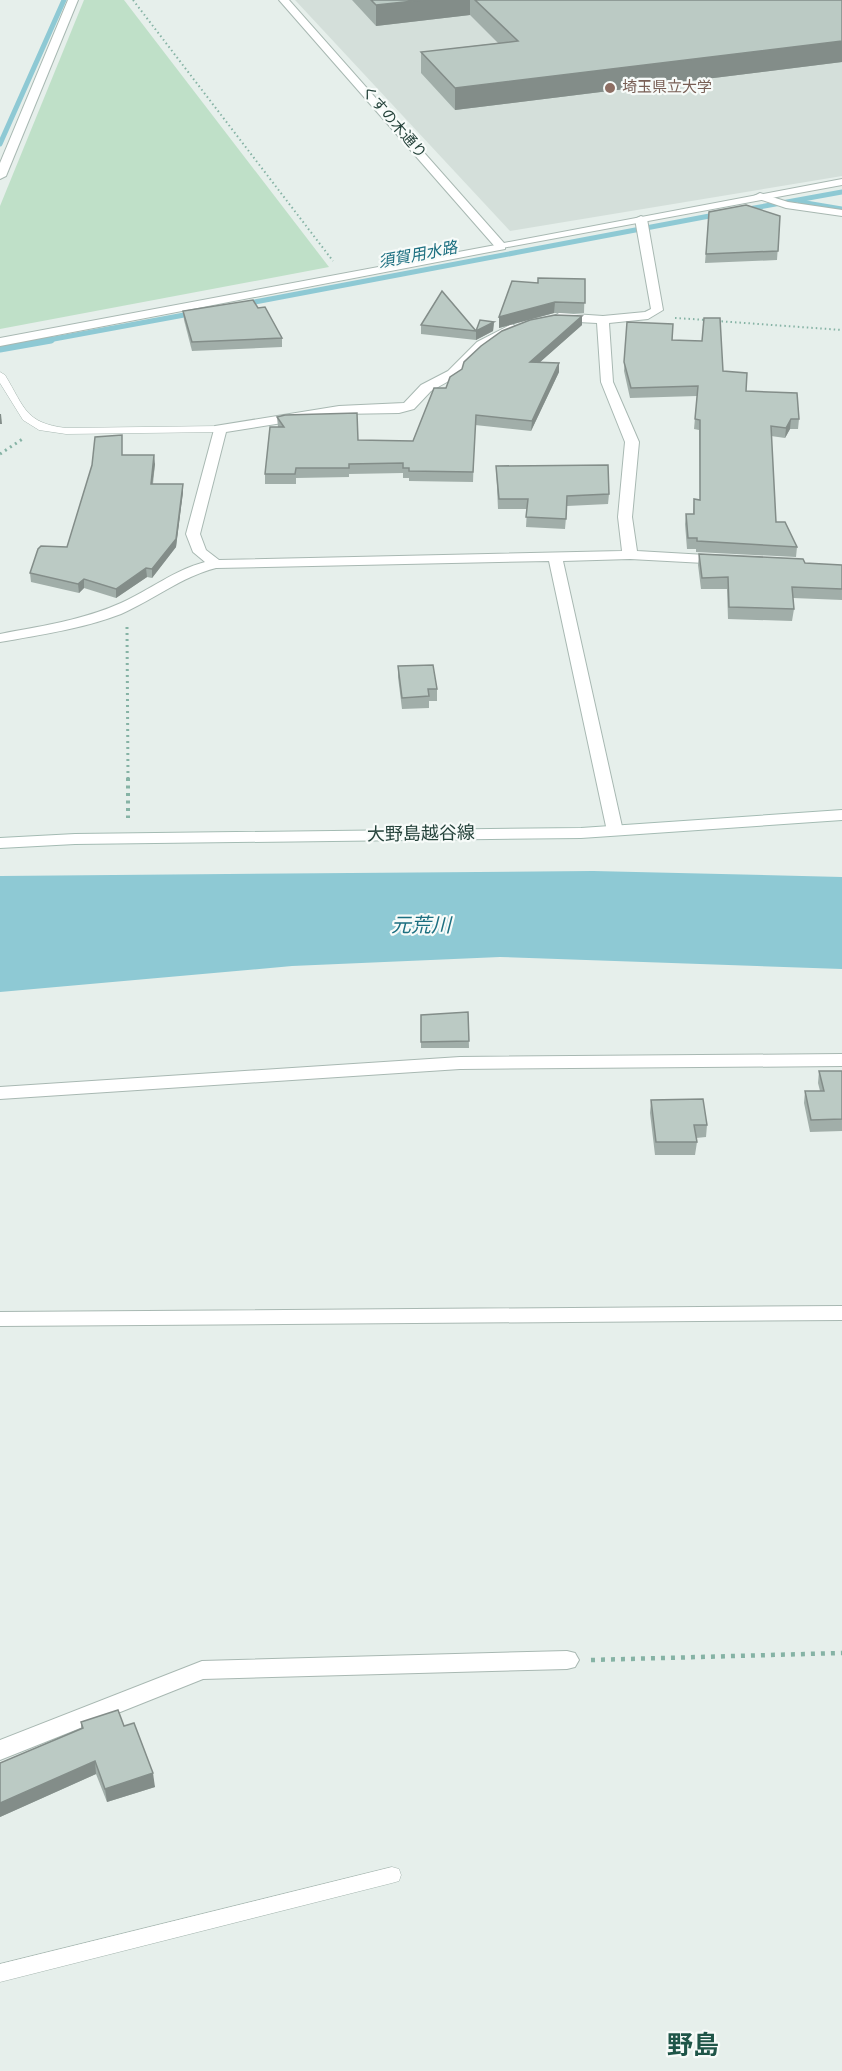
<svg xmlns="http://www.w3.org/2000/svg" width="842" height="2071" viewBox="0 0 842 2071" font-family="Overpass,'Noto Sans JP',sans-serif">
<rect width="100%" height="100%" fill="#e6efeb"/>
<!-- built -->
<polygon fill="#d4dfda" points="295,0 842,0 842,176 510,231"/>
<!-- green -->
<polygon fill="#bfe0c8" points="84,0 124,0 329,267 0,329 0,206"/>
<!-- water -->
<polygon fill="#8ec9d4" points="593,871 842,877 842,969 500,957 292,966 0,992 0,876"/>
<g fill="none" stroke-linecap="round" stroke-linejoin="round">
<!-- stream-far1 -->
<g stroke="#8ec9d4" stroke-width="5">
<polyline points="0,144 64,0"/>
<polyline points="800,202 842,209"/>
<polyline points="743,210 842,192"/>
<polyline points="244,304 720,214"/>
<polyline points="43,341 195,313"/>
</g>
<!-- stream -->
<polyline stroke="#8ec9d4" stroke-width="7" points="0,349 51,340"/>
<defs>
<g id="service">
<path d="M0 372 5 375C25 408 25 423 66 428L220 426 225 429 220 432 66 434 39 430 23 420 0 383Z"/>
<polygon points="392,1867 399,1869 401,1875 399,1881 392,1883 0,1982 0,1964"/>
</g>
<g id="minor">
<polygon points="68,0 78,0 6,176 0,179 0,163"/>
<polygon points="760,193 788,202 842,210 842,216 786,208 756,198 754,196"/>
<path d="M641 216 647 219 663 310 648 319 609 323 613 382 639 442 632 517 637 551 723 556 730 560 723 564 630 559 563 561 623 831 621 834H609L607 831 549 561 216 568C181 577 153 600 121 614 82 629 40 635 0 642V634C41 626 83 620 121 603 150 590 174 570 205 562L193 552 186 534 215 426 339 406 404 403 421 385 448 371 477 342 512 324 518 328 516 331 485 348 456 377 431 391 414 409 399 413 339 414 226 432 200 534 206 550 219 560 622 551 618 517 625 442 601 382 597 323 559 321 553 317 559 313 603 316 645 312 651 309 635 219Z"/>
<polygon points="501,244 505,245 505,249 0,346 0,338"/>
<polygon points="842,1054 842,1066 460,1069 0,1099 0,1087 460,1057"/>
<polygon points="842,1306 842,1320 0,1326 0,1312"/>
<polygon points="567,1651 575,1653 579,1660 575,1667 567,1669 203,1679 0,1760 0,1740 202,1661"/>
</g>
<polygon id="tertiary" points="279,0 289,0 504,243 842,179 842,185 497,249"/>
<polygon id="secondary" points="842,810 842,820 581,838 75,844 0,848 0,838 75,834 581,828"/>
</defs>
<!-- service casing -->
<use href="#service" stroke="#a8b8b2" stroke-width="1"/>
<!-- minor casing -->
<use href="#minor" stroke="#a8b8b2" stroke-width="2"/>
<!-- tertiary casing -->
<use href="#tertiary" stroke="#a8b8b2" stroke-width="2"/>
<!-- secondary casing -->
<use href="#secondary" stroke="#a4bbb3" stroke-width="2"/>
<!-- path-far3 -->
<g stroke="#86b3a5" stroke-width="2" stroke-dasharray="1.5 3" stroke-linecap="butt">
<polyline points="133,0 333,261"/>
<polyline points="675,318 707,320"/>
<polyline points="717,321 842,330"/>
</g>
<!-- path-far2 -->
<g stroke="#86b3a5" stroke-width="3" stroke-dasharray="2 4" stroke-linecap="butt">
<polyline points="0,454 24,438"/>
<polyline points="127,627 128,779"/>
</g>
<!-- path-far1 -->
<polyline stroke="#86b3a5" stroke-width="4" stroke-dasharray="3 4.5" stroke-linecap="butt" points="128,778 128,818"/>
<!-- path -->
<polyline stroke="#86b3a5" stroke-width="4.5" stroke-dasharray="4 6" stroke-linecap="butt" points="591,1660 842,1653"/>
<!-- service -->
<use href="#service" fill="#fff" fill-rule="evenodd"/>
<!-- minor -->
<use href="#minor" fill="#fff" fill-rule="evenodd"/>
<!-- tertiary -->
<use href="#tertiary" fill="#fff" fill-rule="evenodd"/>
<!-- secondary -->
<use href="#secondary" fill="#fff" fill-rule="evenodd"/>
</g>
<!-- wall -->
<g fill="#a1aea9">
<polygon points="352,0 842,0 842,62 455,110 421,73 421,52 498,43 470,15 376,26"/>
<polygon points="709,212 780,216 777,260 705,263"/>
<polygon points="585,279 584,313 554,313 499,328 499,317 538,283"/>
<polygon points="258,308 282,338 282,347 192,351 184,320 183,311"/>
<polygon points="582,316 582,325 540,362 559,363 559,372 531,431 475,425 473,482 409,481 409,478 403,478 403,473 349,474 349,477 296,478 296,484 265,484 265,474 278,427 277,417 358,440 413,441 446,388"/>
<polygon points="494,322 493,331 476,340 421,334 421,325 476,331"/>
<polygon points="627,322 672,340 723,371 746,391 799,419 798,429 790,429 785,438 771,436 776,522 797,547 796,557 696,552 696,549 687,549 685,524 686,514 693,514 694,499 700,500 699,430 694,429 697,396 630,398 624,371"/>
<polygon points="122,444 122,455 155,464 153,484 183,484 183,492 176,547 152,578 147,577 116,598 84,588 79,593 31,582 30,573 67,547"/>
<polygon points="496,466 609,494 608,504 567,506 565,529 526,527 527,509 498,509"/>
<polygon points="699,554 805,563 842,565 842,602 842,600 793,598 794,609 792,621 728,619 727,589 701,589 698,565"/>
<polygon points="398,666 437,689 437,701 429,701 429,708 402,709 398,677"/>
<polygon points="468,1012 469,1048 421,1048 421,1015"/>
<polygon points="819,1071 842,1071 842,1131 810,1132 804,1103 805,1091 820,1091 818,1083"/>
<polygon points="651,1100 707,1125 706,1137 696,1138 697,1142 695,1155 655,1155 650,1113"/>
<polygon points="81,1722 124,1726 155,1787 107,1802 96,1774 0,1817 0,1763 81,1729"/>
</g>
<!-- shaded-wall -->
<g fill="#838d89">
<polygon points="423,0 470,0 470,15 376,26 376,5"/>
<polygon points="842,41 842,62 455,110 455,88"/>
<polygon points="555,302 554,313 499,328 499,317"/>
<polygon points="582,316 582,325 530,371 530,362"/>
<polygon points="494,322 493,331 476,340 476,331"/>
<polygon points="559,363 559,372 531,431 532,421"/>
<polygon points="0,414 1,414 2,424 0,424"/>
<polygon points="791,419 790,429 785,438 786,428"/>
<polygon points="154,455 155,464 151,493 151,484"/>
<polygon points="183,484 183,492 176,547 152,578 152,569"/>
<polygon points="146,568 147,577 116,598 116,589"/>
<polygon points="84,579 84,588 79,593 78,584"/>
<polygon points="95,1761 96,1774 0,1817 0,1803"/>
<polygon points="153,1773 155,1787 107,1802 105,1789"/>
</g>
<!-- building -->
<g fill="#bbcac4" stroke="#838d89" stroke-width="1.5">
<polygon points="371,0 423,0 376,5"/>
<polygon points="475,0 842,0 842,41 455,88 421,52 518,41"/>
<polygon points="746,205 780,216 778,251 706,254 709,212"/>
<polygon points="538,278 585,279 585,303 555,302 499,317 512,281 538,283"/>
<polygon points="442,291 476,331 480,320 494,322 476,331 421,325"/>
<polygon points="253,300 258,308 265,307 282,338 192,342 183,311"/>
<polygon points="555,315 582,316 530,362 559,363 532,421 476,415 473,472 409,471 409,468 403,468 403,463 349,464 349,468 296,468 295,474 265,474 270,427 284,427 277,417 285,415 357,413 358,440 413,441 434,388 446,388 450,377 462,369 464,362 481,346 502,331 530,320"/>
<polygon points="704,318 720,318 723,371 747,373 746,391 797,393 799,419 791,419 786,428 771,426 776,522 785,522 797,547 697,541 697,538 688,538 686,514 694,514 694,499 700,500 700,420 695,419 698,386 631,388 624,362 627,322 673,324 672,340 702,341"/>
<polygon points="122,435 122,455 154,455 151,484 183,484 176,539 152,569 146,568 116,589 84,579 78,584 30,573 38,549 41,546 67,547 92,465 95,437"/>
<polygon points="608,465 609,494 567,496 566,519 526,517 528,499 499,499 496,466"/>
<polygon points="699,554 803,559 805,563 842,565 842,589 792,587 794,609 729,607 728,577 702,578"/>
<polygon points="433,665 437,689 428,689 429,696 402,698 398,666"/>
<polygon points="468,1012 469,1041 421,1042 421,1015"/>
<polygon points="819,1071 842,1071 842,1119 811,1120 805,1091 824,1091"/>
<polygon points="703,1099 707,1125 694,1125 697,1142 656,1142 651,1100"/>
<polygon points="118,1710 124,1726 134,1723 153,1773 105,1789 95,1761 0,1803 0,1763 83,1728 81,1722"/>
</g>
<!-- markers -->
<circle fill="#8d6e63" stroke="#f7fbf9" stroke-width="2" cx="610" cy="88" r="6"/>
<g text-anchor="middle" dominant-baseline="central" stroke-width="4.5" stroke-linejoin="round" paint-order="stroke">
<!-- far-education labels -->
<g font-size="15" fill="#785e54" stroke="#f7fbf9" text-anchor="start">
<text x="622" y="88">埼玉県立大学</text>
</g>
<!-- far-street labels -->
<g font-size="15" fill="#24423a" stroke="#f7fbf9">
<text transform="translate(393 123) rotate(49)">くすの木通り</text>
</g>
<!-- far-water labels -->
<g font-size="16" font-style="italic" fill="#1c6f80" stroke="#f7fbf9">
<text transform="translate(418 256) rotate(-11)">須賀用水路</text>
</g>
<!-- street labels -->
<g font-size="18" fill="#24423a" stroke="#f7fbf9">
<text transform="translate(421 835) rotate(-1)">大野島越谷線</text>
</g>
<!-- water labels -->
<g font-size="20" font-style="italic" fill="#1c6f80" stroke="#f7fbf9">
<text x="421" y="927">元荒川</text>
</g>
<!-- near-quarter labels -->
<g font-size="26" font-weight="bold" fill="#1f5548" stroke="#f7fbf9">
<text x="693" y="2047">野島</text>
</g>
</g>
</svg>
